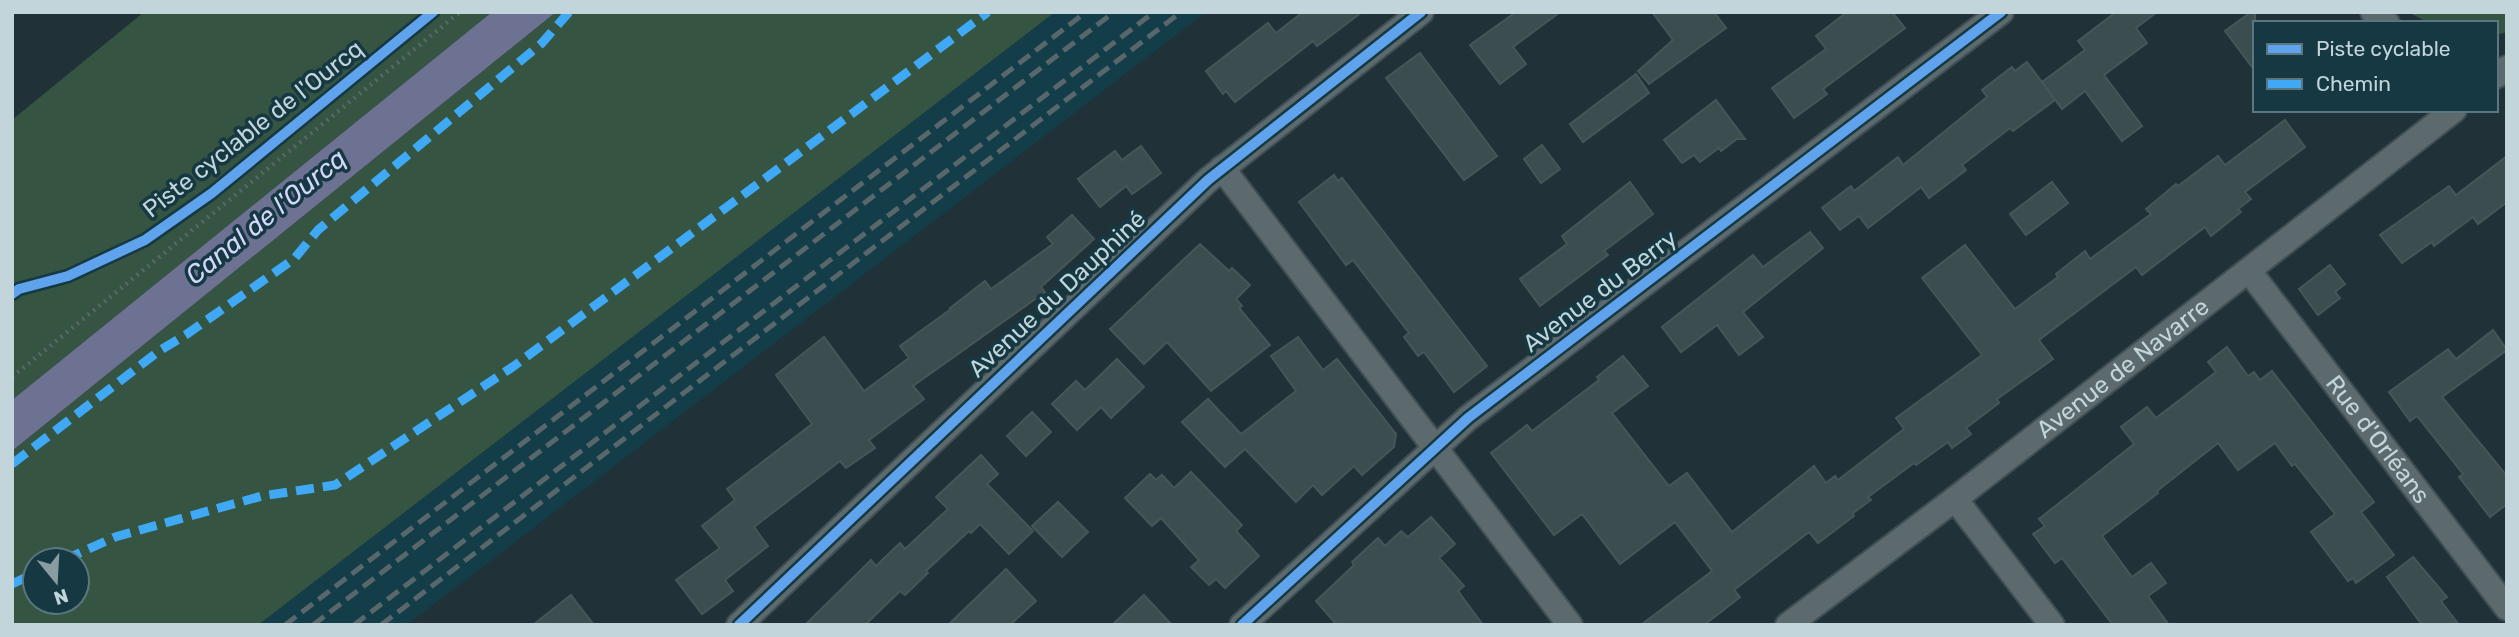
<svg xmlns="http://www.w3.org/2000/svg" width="2519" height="637" viewBox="0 0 2519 637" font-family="Rubik,sans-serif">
<rect width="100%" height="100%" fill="#203238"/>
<!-- built -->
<polygon fill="#123d49" points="1055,12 1206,12 407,625 258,625"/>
<!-- green -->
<g fill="#355542" fill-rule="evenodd">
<polygon points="144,12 492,12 12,400 12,120"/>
<path d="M556 12H1055L258 625H12V451ZM35 560H77V602H35Z"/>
<polygon points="2408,12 2507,12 2507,32 2496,35 2496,23 2429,23"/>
</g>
<!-- water -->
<polygon fill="#6d7192" points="492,12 556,12 12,451 12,400"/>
<!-- building -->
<g fill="#3b4d4f" stroke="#465658" stroke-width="2">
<polygon points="1303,12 1362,12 1317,46 1313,41 1235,102 1226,91 1223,94 1206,71 1268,23 1276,33"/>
<polygon points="1516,12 1560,12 1513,47 1526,64 1500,84 1470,45"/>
<polygon points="1652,12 1714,12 1726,28 1649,84 1638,71 1673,40"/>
<polygon points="1847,12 1892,12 1905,28 1823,89 1827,94 1794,118 1772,88 1826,49 1816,36"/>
<polygon points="2116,12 2157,12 2136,28 2147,43 2104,75 2142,126 2122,141 2085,91 2062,109 2042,82 2085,50 2078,41"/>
<polygon points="2251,12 2255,12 2255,71 2225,31"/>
<polygon points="1420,53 1497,156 1464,180 1386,78"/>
<polygon points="2027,62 2055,100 2013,131 2010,128 1962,165 1966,170 1929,198 1921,187 1868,228 1859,216 1840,230 1822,208 1851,186 1854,191 1898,157 1903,165 1987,97 1982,90 2012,67 2015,71"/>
<polygon points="1636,74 1649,93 1583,142 1570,124"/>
<polygon points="1716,100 1745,139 1737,139 1721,151 1719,148 1700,162 1694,155 1682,163 1664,140"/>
<polygon points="2285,120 2305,147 2245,192 2251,199 2238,209 2241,212 2211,236 2205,227 2142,275 2136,267 2039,340 2053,359 1997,399 1999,403 1966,428 1971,434 1952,448 1948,442 1916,465 1914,463 1868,497 1871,500 1853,513 1854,516 1818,543 1809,532 1734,590 1740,597 1704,625 1641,625 1712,571 1675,522 1620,564 1582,514 1554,535 1491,453 1527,425 1532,431 1599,380 1597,377 1623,356 1648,386 1612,413 1669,486 1687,473 1732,532 1814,466 1826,483 1835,476 1838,480 1904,429 1896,418 1982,355 1922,278 1965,245 2015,309 2058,277 2056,274 2085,251 2090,259 2151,214 2146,209 2176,184 2178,186 2218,156 2225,165"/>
<polygon points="1542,145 1560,169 1541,183 1524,159"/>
<polygon points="1141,146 1161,173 1132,194 1126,186 1100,207 1078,179 1115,151 1122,160"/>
<polygon points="2507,156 2507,202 2478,224 2473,217 2434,246 2432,242 2402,263 2380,235 2449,186 2456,195"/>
<polygon points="1334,175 1338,181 1342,178 1487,366 1454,392 1424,352 1418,356 1404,337 1409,333 1353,260 1346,265 1299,202"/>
<polygon points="1630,182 1653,214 1604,251 1608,255 1540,306 1520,279 1567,244 1562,236"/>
<polygon points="2052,182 2068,203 2026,235 2010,214"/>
<polygon points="1072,215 1094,239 1041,287 1045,292 913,386 924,399 869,440 875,448 846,468 840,461 754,527 768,546 725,580 733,591 702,614 676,580 720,548 702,526 735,500 727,489 812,424 776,375 824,337 864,391 909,358 900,346 951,309 950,308 985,281 991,289 1053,244 1047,237"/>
<polygon points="1810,232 1823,248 1743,312 1763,337 1739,355 1717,325 1681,352 1662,327 1753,255 1763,267"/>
<polygon points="1200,244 1229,271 1232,268 1250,285 1236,299 1242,306 1239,308 1270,345 1211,391 1167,342 1144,364 1110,329"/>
<polygon points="2330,265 2345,284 2335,292 2340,298 2318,315 2299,289"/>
<polygon points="2493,330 2507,350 2442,397 2507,476 2507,504 2490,517 2459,477 2463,474 2417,416 2410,421 2389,392 2448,349 2456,359"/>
<polygon points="1298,337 1323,370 1337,359 1396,434 1394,447 1362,475 1354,466 1322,495 1313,485 1296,502 1245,449 1225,467 1182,422 1208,399 1241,434 1296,391 1271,356"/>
<polygon points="2227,347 2248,376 2254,372 2260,380 2272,371 2374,502 2361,512 2394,555 2356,583 2353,578 2348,581 2311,532 2335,514 2295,464 2292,466 2275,443 2238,470 2218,443 2157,491 2158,493 2102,536 2132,577 2151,563 2166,583 2148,596 2169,625 2113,625 2062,558 2055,563 2033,534 2045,526 2039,519 2134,444 2121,427 2147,407 2156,418 2216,372 2208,362"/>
<polygon points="1117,359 1144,387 1111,418 1101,407 1077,430 1052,404 1076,381 1085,390"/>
<polygon points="1032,412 1051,432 1026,456 1007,436"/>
<polygon points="981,455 998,474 987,484 1033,531 1009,554 980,524 971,533 969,531 926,571 928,573 905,595 900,591 865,625 805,625 871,560 876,566 900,543 905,549 948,509 936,497"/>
<polygon points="1191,472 1242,525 1236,531 1259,556 1225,588 1216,579 1209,585 1191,567 1199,560 1161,518 1152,526 1125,498 1150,474 1156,480 1162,475 1174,488"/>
<polygon points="1058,502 1088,532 1062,557 1032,526"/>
<polygon points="1431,517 1455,544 1439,558 1464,586 1458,591 1483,625 1337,625 1316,601 1354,565 1352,562 1378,538 1385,546 1401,531 1408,537"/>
<polygon points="2413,557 2447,597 2441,601 2459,625 2422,625 2387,577"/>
<polygon points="1006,569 1036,601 1010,625 948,625"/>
<polygon points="571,595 594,625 533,625"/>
<polygon points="1144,595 1172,625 1112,625"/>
</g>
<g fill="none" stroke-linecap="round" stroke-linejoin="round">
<defs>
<g id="street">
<polyline points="2373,12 2387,23"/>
<polyline points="2496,76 2507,68"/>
<polyline points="1222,168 1570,625"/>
<path id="s1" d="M2249 271 2507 608"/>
<polyline points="1955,499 2052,625"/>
<polyline points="739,625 1208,180 1421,12"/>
<polyline points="1242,625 1468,418 2001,12"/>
<path id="s2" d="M1788 625 1955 499 2454 110"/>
</g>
</defs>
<!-- street casing -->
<use href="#street" stroke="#3f4e53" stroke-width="28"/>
<!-- path -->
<polyline stroke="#5a676b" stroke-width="4.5" stroke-dasharray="2 5" stroke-linecap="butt" points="12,377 460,12"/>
<!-- street -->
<use href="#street" stroke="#5c6a6e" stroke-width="24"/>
<!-- rail -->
<g stroke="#59676b" stroke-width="5" stroke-dasharray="14 7" stroke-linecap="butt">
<polyline points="285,625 1086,12"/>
<polyline points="313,625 1114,12"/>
<polyline points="354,625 1154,12"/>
<polyline points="381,625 1181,12"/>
</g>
<!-- quiet -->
<g stroke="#3fa9f5" stroke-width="9" stroke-dasharray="18 9" stroke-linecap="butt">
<polyline points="12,464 159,351 187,334 294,259 318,230 542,43 569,12"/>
<polyline points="64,560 115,537 262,496 335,485 514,366 988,12"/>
<polyline points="12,584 35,573"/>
</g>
<defs>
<g id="cycleway">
<polyline points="12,294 19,289 68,276 145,240 212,193 433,12"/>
<polyline points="739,625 1208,180 1421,12"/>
<polyline points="1242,625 1468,418 2001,12"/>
</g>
</defs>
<!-- cycleway casing -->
<use href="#cycleway" stroke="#153842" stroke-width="15"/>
<!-- cycleway -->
<use href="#cycleway" stroke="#60a3ed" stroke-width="10"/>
</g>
<g text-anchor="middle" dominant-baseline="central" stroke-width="7" stroke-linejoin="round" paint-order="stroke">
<!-- street labels -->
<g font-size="24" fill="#c2d5db" stroke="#153842">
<text transform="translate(253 129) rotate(-38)">Piste cyclable de l'Ourcq</text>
<text transform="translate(1600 291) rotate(-37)">Avenue du Berry</text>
<text transform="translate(1057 294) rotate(-43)">Avenue du Dauphiné</text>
<text stroke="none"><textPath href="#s2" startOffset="422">Avenue de Navarre</textPath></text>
<text stroke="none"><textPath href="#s1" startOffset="212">Rue d'Orléans</textPath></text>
</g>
<!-- water labels -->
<g font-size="26" font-style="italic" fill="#d4d6fb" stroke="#153842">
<text transform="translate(266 217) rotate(-39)">Canal de l'Ourcq</text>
</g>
</g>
<!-- border -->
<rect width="2519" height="637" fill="none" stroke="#c2d5db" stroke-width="28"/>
<!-- legend -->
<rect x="2253" y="21" width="245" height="91" fill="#153842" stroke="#5a777f" stroke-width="2"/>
<rect x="2267" y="44" width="35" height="10" fill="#60a3ed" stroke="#5a777f" stroke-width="2"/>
<text x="2316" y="56" font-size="21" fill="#c2d5db">Piste cyclable</text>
<rect x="2267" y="79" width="35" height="10" fill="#3fa9f5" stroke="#5a777f" stroke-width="2"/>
<text x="2316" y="91" font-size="21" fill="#c2d5db">Chemin</text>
<!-- north arrow -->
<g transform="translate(56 581) rotate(162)"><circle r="33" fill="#153842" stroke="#5a777f" stroke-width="2"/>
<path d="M0-5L12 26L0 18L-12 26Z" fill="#899ca2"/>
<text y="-10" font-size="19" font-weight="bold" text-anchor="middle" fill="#c2d5db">N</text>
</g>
</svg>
